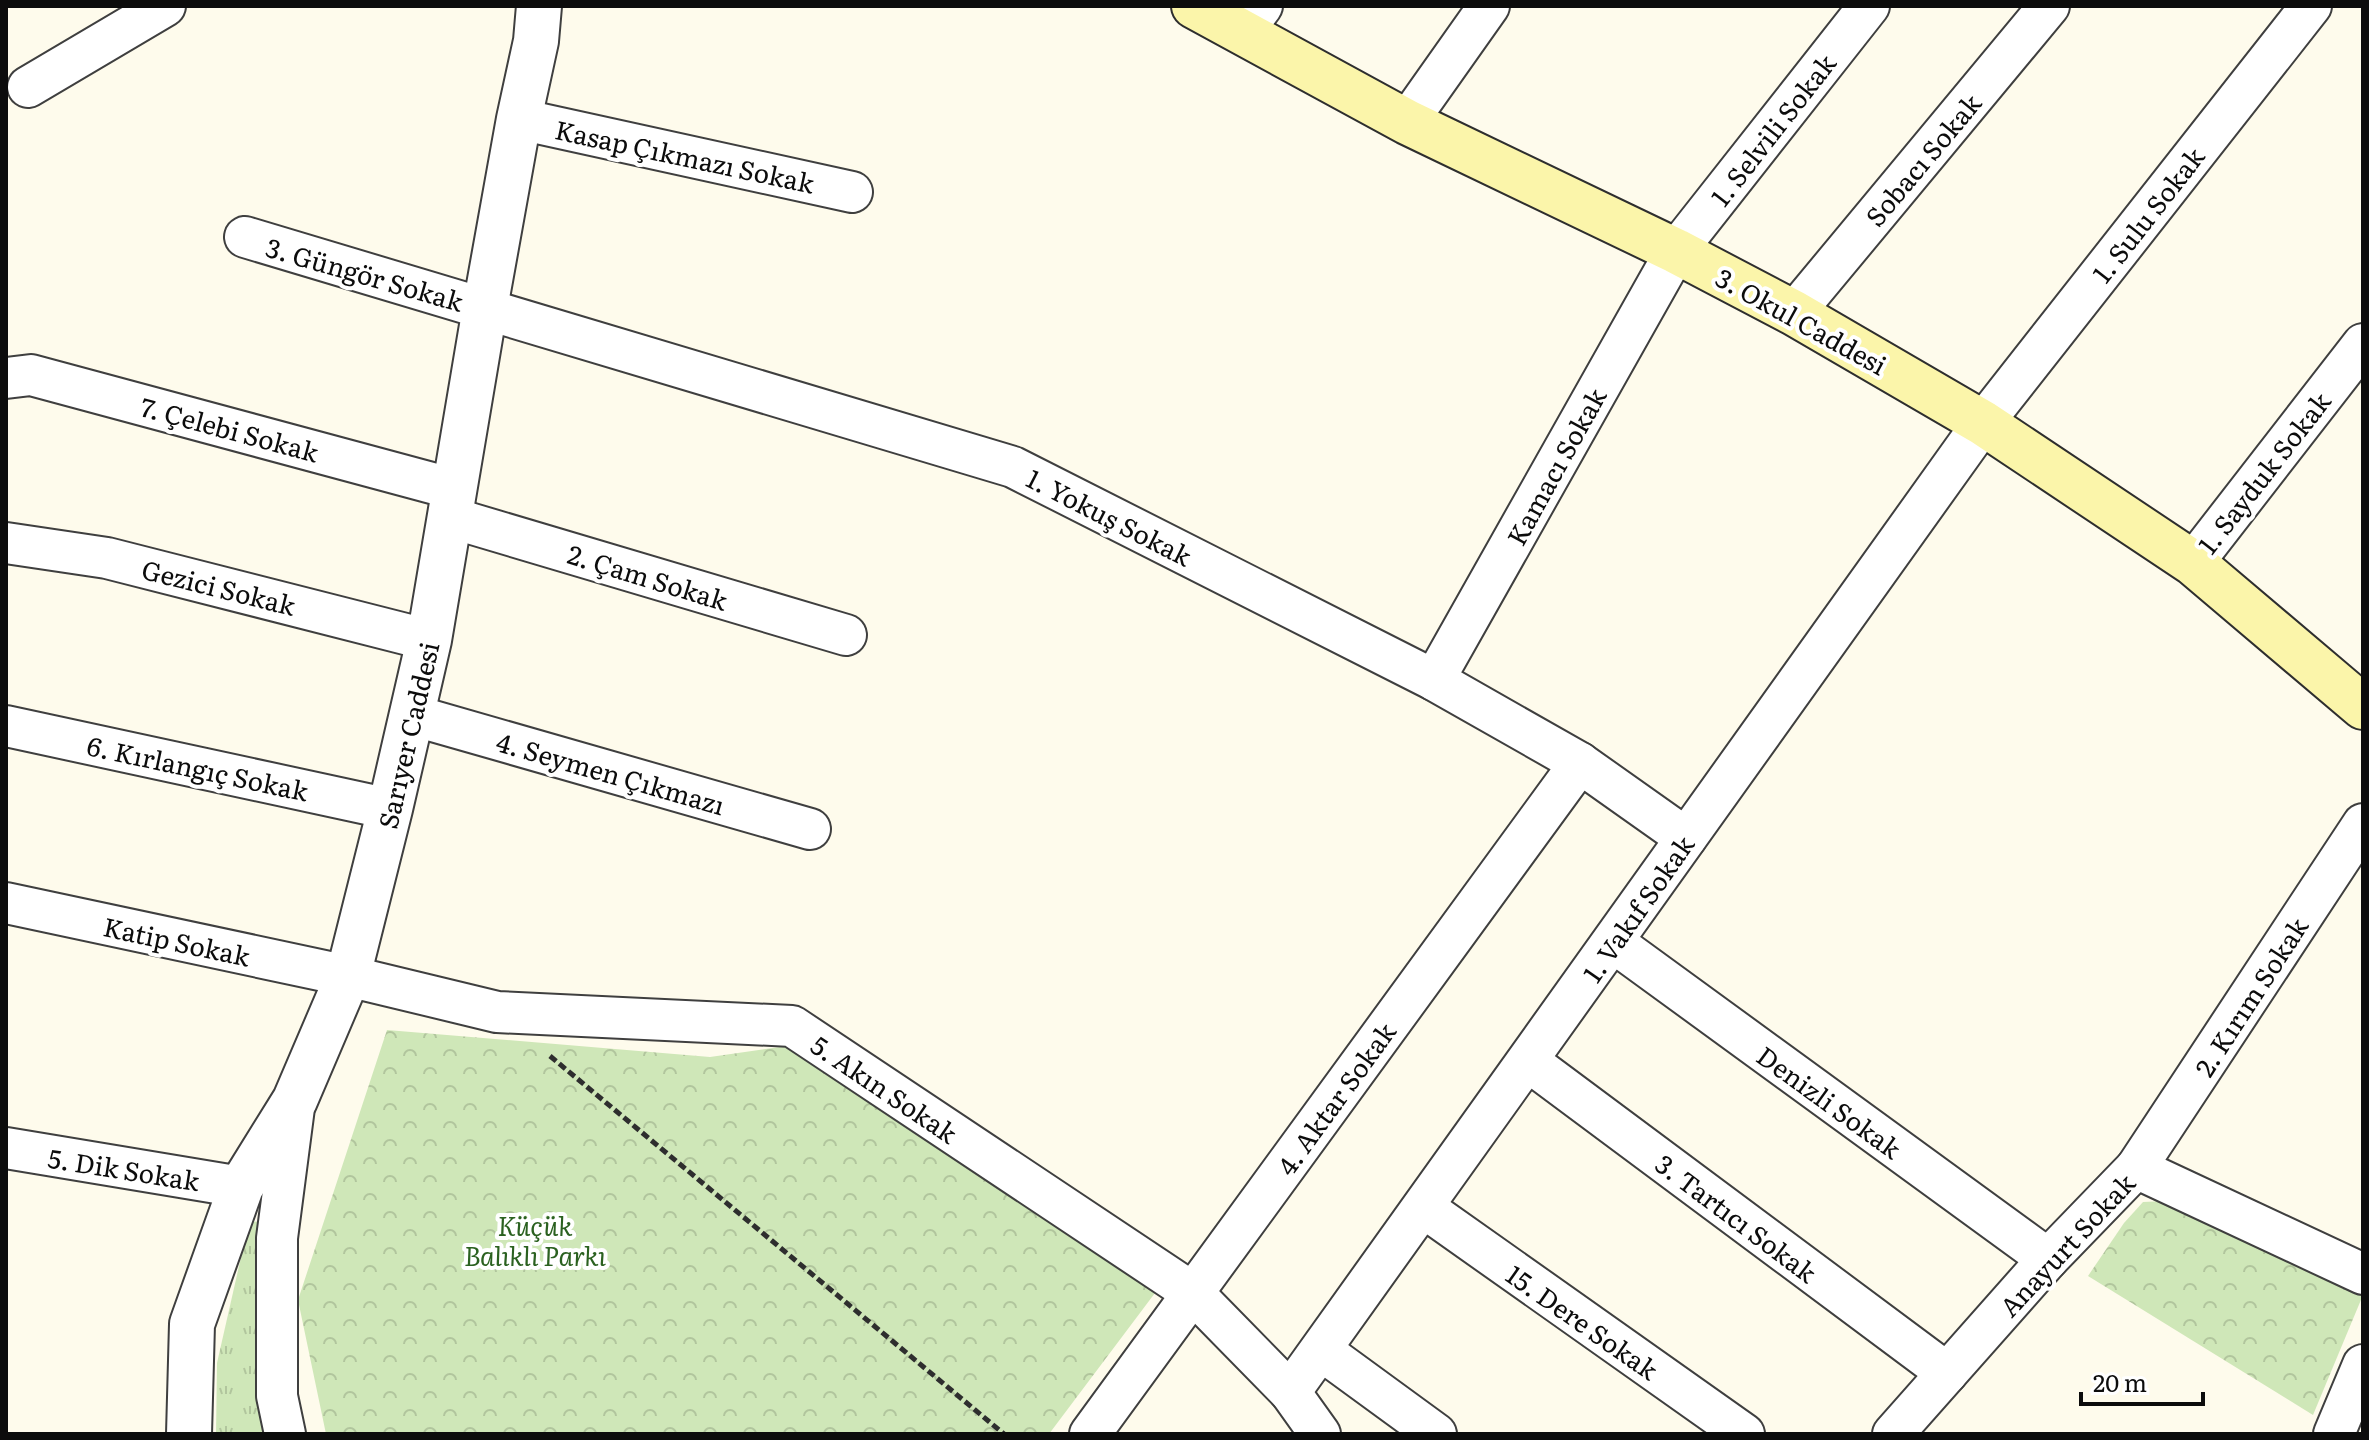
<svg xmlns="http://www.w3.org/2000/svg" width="2369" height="1440" viewBox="0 0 2369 1440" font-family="Literata,serif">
<defs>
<pattern id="grass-tufts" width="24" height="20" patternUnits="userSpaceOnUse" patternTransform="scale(2)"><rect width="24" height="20" fill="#cfe7b8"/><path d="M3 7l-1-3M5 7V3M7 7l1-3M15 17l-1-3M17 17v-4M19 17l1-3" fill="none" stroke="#b1c59d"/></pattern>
<pattern id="park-crowns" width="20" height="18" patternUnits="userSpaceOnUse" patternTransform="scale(2)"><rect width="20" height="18" fill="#cfe7b8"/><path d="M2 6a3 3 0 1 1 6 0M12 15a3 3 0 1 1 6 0" fill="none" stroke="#b1c59d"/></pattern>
</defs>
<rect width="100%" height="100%" fill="#fefbec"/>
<!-- grass -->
<polygon fill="url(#grass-tufts)" points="263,1221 268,1434 216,1434 217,1363 249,1222"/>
<!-- park -->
<g fill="url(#park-crowns)">
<polygon points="387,1030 710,1057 794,1045 1164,1281 1049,1434 326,1434 298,1300"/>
<polygon points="2166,1201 2363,1295 2313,1415 2088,1276 2124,1223 2143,1202"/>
</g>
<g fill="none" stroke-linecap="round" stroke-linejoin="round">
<defs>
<g id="minor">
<polyline points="1242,33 1262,6"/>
<polyline points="28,87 165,6"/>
<polyline points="519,119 852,192"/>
<polyline points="1407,122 1489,6"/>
<polyline points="245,237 1013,467 1434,680 1580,763 1686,838"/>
<polyline points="1794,313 2049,6"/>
<polyline points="6,378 31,375 454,489"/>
<polyline points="449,517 846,635"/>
<polyline points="6,543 107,558 429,640"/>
<polyline points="2193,563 2363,344"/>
<polyline points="1434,680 1676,251 1869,6"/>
<polyline points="412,715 810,829"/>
<polyline points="6,726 390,809"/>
<polyline points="6,903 348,976 497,1012 792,1026 1193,1293 1290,1392 1320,1434"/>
<polyline points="1613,942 2048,1259"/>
<polyline points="1528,1061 1947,1373"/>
<polyline points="6,1148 241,1187"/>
<polyline points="2136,1168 2363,824"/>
<polyline points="1423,1207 1744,1434"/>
<polyline points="1321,1350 1436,1434"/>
<polyline points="1290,1392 1983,423 2311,6"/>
<polyline points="285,1434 277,1396 277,1238 295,1100"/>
<polyline points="1090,1434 1580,763"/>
<polyline points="1893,1434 2048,1259 2136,1168 2363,1274"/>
<polyline points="2334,1434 2363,1365"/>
</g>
<polyline id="tertiary" points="189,1434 192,1324 241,1187 295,1100 348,976 390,809 429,640 485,308 519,119 536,41 539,6"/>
<polyline id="secondary" points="1194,6 1407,122 1676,251 1794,313 1983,423 2193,563 2363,707"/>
</defs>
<!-- minor casing -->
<use href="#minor" stroke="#3f3f3f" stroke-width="44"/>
<!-- tertiary casing -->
<use href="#tertiary" stroke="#3f3f3f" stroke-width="48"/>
<!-- secondary casing -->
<use href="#secondary" stroke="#2e2e2e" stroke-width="48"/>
<!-- path -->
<polyline stroke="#2e2e2e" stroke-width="5" stroke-dasharray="8 4" stroke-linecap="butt" points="550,1056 1004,1434"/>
<!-- minor -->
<use href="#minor" stroke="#fff" stroke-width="40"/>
<!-- tertiary -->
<use href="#tertiary" stroke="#fff" stroke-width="44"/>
<!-- secondary -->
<use href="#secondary" stroke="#fbf5aa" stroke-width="44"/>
</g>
<g text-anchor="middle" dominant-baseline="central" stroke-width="8" stroke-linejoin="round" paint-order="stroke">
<!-- street labels -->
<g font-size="26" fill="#0c0c0c" stroke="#fff">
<text transform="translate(1772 129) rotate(-52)">1. Selvili Sokak</text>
<text transform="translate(685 155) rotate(12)">Kasap Çıkmazı Sokak</text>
<text transform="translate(1922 159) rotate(-50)">Sobacı Sokak</text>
<text transform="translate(2147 214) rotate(-52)">1. Sulu Sokak</text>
<text transform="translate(365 273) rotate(16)">3. Güngör Sokak</text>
<text transform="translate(1802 320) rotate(29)">3. Okul Caddesi</text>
<text transform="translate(230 428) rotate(15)">7. Çelebi Sokak</text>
<text transform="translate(1555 466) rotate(-61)">Kamacı Sokak</text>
<text transform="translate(2263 472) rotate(-52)">1. Sayduk Sokak</text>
<text transform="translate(1110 516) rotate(27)">1. Yokuş Sokak</text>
<text transform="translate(648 576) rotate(17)">2. Çam Sokak</text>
<text transform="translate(219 586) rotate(14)">Gezici Sokak</text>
<text transform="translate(407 735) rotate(-77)">Sarıyer Caddesi</text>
<text transform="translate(198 767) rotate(12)">6. Kırlangıç Sokak</text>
<text transform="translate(611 772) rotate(16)">4. Seymen Çıkmazı</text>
<text transform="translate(1637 908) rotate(-55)">1. Vakıf Sokak</text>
<text transform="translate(177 940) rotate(12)">Katip Sokak</text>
<text transform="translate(2250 996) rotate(-57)">2. Kırım Sokak</text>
<text transform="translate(885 1088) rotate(34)">5. Akın Sokak</text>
<text transform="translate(1335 1098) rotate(-54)">4. Aktar Sokak</text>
<text transform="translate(1830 1101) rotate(36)">Denizli Sokak</text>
<text transform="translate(124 1168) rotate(9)">5. Dik Sokak</text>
<text transform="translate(1737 1217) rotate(37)">3. Tartıcı Sokak</text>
<text transform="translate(2066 1244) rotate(-47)">Anayurt Sokak</text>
<text transform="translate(1583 1321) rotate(35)">15. Dere Sokak</text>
</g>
<!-- park labels -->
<g font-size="26" font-style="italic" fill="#2b6120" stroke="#fff">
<text x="535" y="1224">Küçük<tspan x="535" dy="30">Balıklı Parkı</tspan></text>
</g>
</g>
<!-- border -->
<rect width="2369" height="1440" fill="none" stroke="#0c0c0c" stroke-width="16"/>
<!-- scale -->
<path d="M2081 1392v12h122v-12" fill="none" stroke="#0c0c0c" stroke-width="4"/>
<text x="2093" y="1392" font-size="24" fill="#0c0c0c" stroke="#ffffff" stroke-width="6" paint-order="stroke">20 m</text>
</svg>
